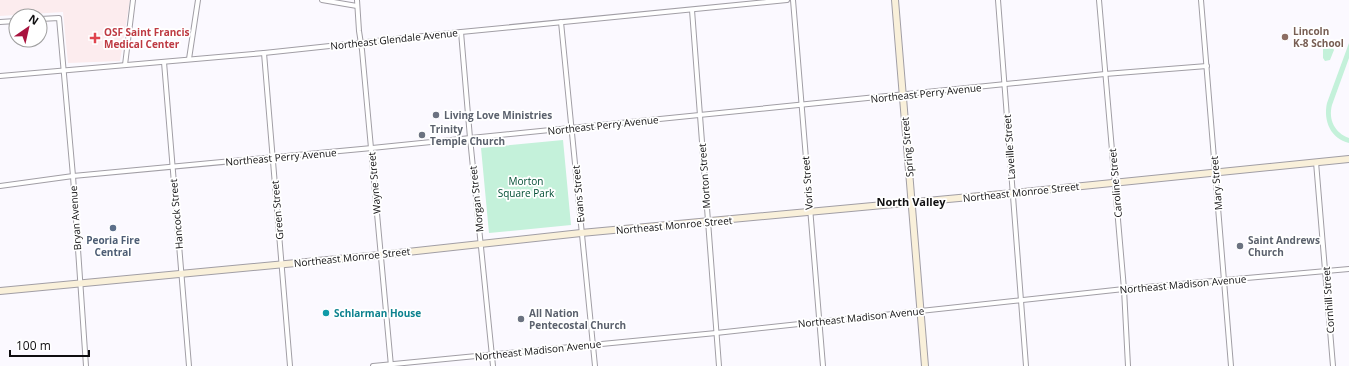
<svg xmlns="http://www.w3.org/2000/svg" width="1349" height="366" viewBox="0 0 1349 366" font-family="'Open Sans',sans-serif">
<rect width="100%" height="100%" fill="#fbf9ff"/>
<!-- medical -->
<polygon fill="#fcecee" points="0,0 130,0 120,61 68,63 63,12 0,16"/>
<!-- green -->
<g fill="#c4f1da">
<path d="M1349 43V58L1332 105C1328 120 1335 133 1349 138V143C1331 139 1323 121 1327 103Z"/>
<polygon points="1333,48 1334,50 1330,60 1325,61 1323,58 1323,49"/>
<polygon points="563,140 571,225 489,233 481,148"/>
</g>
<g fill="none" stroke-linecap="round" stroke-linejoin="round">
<defs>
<g id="street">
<polyline points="322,0 357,6"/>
<polyline points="357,0 359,31 362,50 391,366"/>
<polyline points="793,0 823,366"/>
<polyline points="998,0 1026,366"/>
<polyline points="1099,0 1124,289 1128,366"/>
<polyline points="1201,0 1231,366"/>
<polyline points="692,10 719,366"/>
<polyline points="40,19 59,18 73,176 86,366"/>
<polyline points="0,22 16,21"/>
<polyline points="561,22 595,366"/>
<polyline points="461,32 470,138 493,366"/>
<polyline points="264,53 290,366"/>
<polyline points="189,59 198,0"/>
<polyline points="164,62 189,366"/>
<polyline points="125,65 133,0"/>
<polyline points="0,76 264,53 461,32 787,0"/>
<polyline points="1316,162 1333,366"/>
<polyline points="0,186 73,176 372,148 1105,74 1207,66"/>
<polyline points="373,366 716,333 1124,289 1349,269"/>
</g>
<g id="secondary">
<polyline points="895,0 925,366"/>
<polyline points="0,291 380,255 581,233 1013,193 1349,159"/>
</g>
</defs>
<!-- street casing -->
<use href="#street" stroke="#a19ea5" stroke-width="6"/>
<!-- secondary casing -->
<use href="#secondary" stroke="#a19ea5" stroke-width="8"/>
<!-- street -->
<use href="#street" stroke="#fff" stroke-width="4"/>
<!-- secondary -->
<use href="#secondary" stroke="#f9f0da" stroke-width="6"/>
</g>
<!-- markers -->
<circle fill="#8d6e63" stroke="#fff" stroke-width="1.5" cx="1285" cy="37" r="4"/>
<path fill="#e0444e" stroke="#fff" stroke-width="1.5" d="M93 32h4v4h4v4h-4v4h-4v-4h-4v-4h4z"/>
<g fill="#6b7280" stroke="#fff" stroke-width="1.5">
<circle cx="436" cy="115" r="4"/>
<circle cx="422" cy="135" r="4"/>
<circle cx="1240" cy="246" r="4"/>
<circle cx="521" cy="319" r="4"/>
</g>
<circle fill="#5c6f8a" stroke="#fff" stroke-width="1.5" cx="113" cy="228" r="4"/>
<circle fill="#0f9aa8" stroke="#fff" stroke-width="1.5" cx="326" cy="313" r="4"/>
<g text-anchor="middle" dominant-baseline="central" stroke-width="3.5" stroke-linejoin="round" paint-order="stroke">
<!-- education labels -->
<g font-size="10" font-weight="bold" fill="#785e54" stroke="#fff" text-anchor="start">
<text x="1293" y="31">Lincoln<tspan x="1293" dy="12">K-8 School</tspan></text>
</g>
<!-- health labels -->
<g font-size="10" font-weight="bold" fill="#be3a42" stroke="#fff" text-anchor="start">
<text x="104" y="32">OSF Saint Francis<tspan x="104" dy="12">Medical Center</tspan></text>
</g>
<!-- street labels -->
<g font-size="10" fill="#0f0e10" stroke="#fff">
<text transform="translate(394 39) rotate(-6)">Northeast Glendale Avenue</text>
<text transform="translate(926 93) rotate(-6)">Northeast Perry Avenue</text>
<text transform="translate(603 125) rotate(-6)">Northeast Perry Avenue</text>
<text transform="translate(907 147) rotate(-95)">Spring Street</text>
<text transform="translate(1009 147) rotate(-94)">Laveille Street</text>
<text transform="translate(281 157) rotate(-5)">Northeast Perry Avenue</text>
<text transform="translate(704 176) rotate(-94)">Morton Street</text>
<text transform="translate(374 183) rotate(-95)">Wayne Street</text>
<text transform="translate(807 183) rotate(-94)">Voris Street</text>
<text transform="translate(1115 183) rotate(-95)">Caroline Street</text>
<text transform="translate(1216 183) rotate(-95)">Mary Street</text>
<text transform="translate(1021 192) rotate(-6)">Northeast Monroe Street</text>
<text transform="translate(578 194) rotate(-95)">Evans Street</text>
<text transform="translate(476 199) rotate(-96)">Morgan Street</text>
<text transform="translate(277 210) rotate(-95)">Green Street</text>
<text transform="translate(176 214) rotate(-95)">Hancock Street</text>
<text transform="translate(75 218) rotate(-94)">Bryan Avenue</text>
<text transform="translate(674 225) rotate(-5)">Northeast Monroe Street</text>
<text transform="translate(352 257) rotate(-6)">Northeast Monroe Street</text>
<text transform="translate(1183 284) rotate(-5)">Northeast Madison Avenue</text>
<text transform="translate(1328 300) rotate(-94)">Cornhill Street</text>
<text transform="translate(861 317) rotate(-6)">Northeast Madison Avenue</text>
<text transform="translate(538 350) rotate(-6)">Northeast Madison Avenue</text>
</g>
<!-- worship labels -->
<g font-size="10" font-weight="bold" fill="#5b616d" stroke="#fff" text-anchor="start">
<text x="444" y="115">Living Love Ministries</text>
<text x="430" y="129">Trinity<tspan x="430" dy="12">Temple Church</tspan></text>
<text x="1248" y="240">Saint Andrews<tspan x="1248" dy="12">Church</tspan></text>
<text x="529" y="313">All Nation<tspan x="529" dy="12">Pentecostal Church</tspan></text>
</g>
<!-- park labels -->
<g font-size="10" fill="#004d33" stroke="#fff">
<text x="526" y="181">Morton<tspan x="526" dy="12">Square Park</tspan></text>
</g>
<!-- service labels -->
<g font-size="10" font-weight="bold" fill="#4e5e75" stroke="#fff">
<text x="113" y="240">Peoria Fire<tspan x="113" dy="12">Central</tspan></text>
</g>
<!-- culture labels -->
<g font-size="10" font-weight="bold" fill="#0d838f" stroke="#fff" text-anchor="start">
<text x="334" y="313">Schlarman House</text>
</g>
<!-- neighbourhood labels -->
<g font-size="11" font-weight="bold" fill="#0f0e10" stroke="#fff">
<text x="911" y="201">North Valley</text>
</g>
</g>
<!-- north arrow -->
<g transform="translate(28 28) rotate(34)"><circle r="19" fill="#ffffff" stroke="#9f9f9f"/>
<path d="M0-3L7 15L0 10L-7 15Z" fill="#a9133f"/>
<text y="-6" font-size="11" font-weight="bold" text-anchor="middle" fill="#0f0e10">N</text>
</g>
<!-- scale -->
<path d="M10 350v6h79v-6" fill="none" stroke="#0f0e10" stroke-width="2"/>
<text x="16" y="350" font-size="12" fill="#0f0e10" stroke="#ffffff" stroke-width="3" paint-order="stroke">100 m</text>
</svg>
